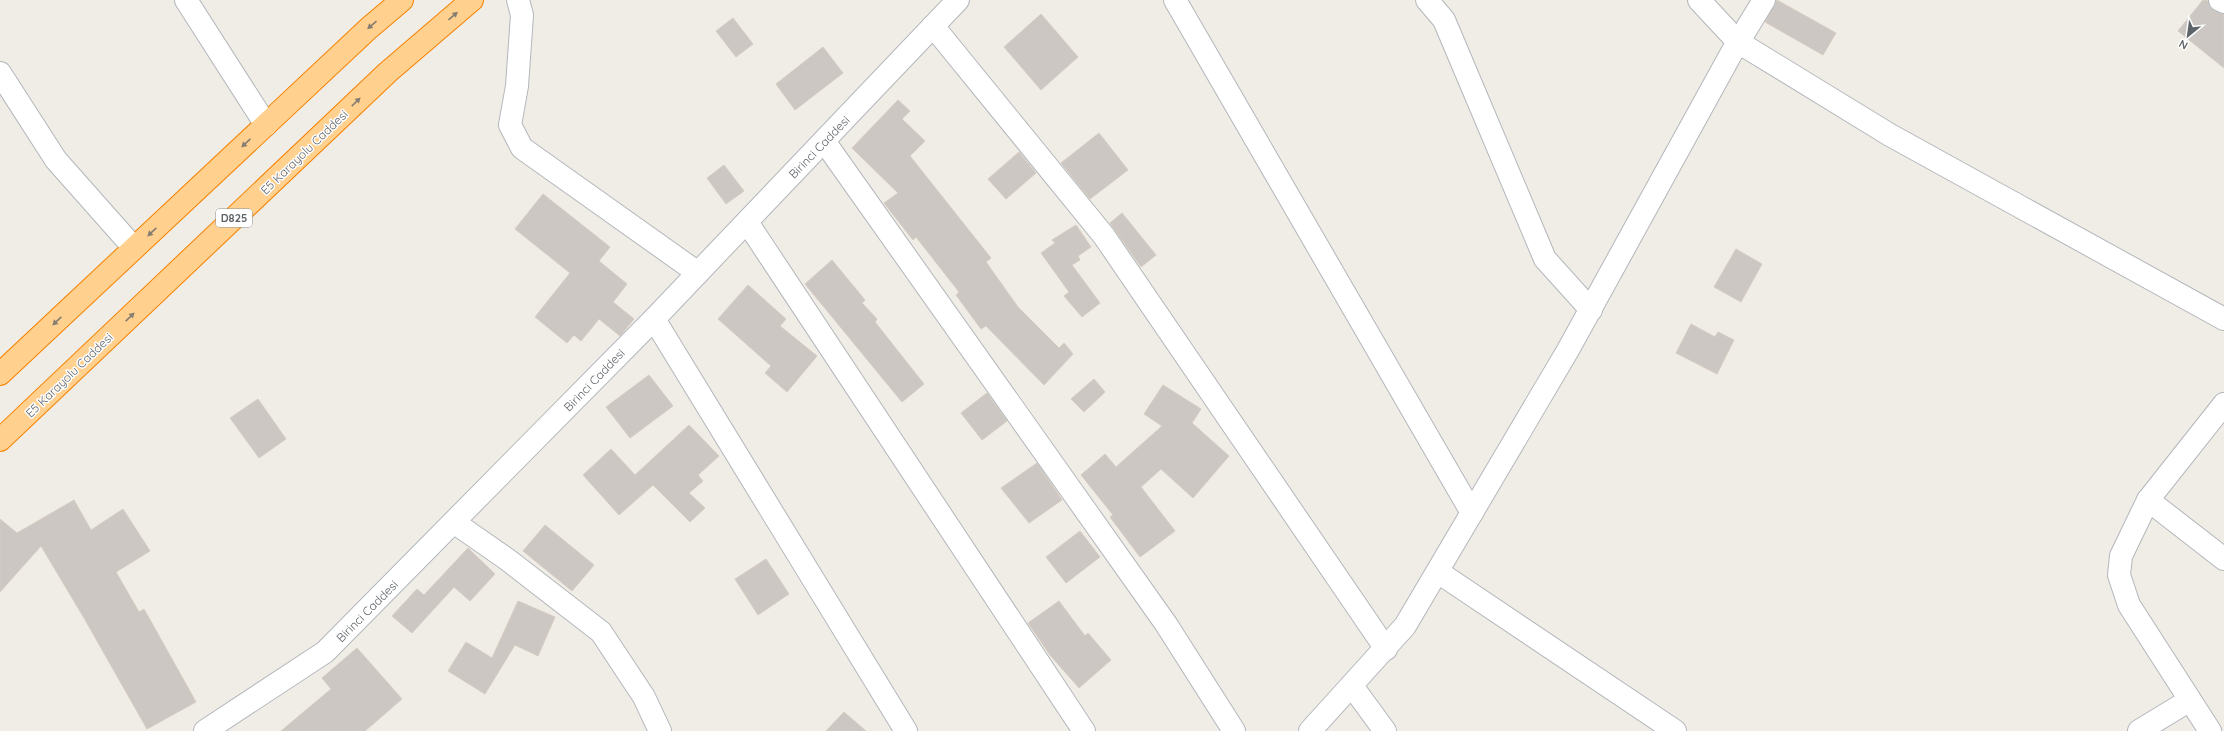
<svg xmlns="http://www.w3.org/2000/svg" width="2224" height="731" viewBox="0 0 2224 731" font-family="Quicksand,sans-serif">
<rect width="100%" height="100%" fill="#f0ece6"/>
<!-- building -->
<g fill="#ccc7c2" stroke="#d6cdc3">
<polygon points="1777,0 1836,33 1823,55 1765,22"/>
<polygon points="2203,0 2208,1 2210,7 2214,11 2224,14 2224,68 2178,31"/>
<polygon points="1041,14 1078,57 1041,90 1004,47"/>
<polygon points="733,18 753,44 736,57 716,31"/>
<polygon points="823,47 843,73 795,110 776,84"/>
<polygon points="898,100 910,111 902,119 925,141 910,156 991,258 986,262 1018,307 1059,348 1064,343 1073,354 1044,385 986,326 981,329 956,295 959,292 916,237 913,240 884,203 898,193 852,148"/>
<polygon points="1099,133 1128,170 1090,199 1061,163"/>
<polygon points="1019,152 1036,173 1006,199 988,179"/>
<polygon points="724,165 744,191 726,204 707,178"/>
<polygon points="543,194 610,247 599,261 627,284 613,302 634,319 620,336 599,319 581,341 574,335 567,343 535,317 570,273 515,229"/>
<polygon points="1122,213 1156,255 1141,267 1110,223"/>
<polygon points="1076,225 1091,247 1078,256 1080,260 1072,265 1100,303 1082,317 1064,296 1069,292 1041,253 1055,243 1052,240"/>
<polygon points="1736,249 1762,264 1741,302 1714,287"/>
<polygon points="832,260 865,300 862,303 877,319 875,322 924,384 902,402 805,284"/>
<polygon points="748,285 786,319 780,326 817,356 787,392 765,373 771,366 718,319"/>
<polygon points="1691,324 1715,337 1718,332 1734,340 1717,374 1676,353"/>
<polygon points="649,375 673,406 630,438 606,407"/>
<polygon points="1094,379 1105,392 1084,412 1071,399"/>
<polygon points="1163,385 1201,409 1192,423 1229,456 1193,498 1161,469 1141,487 1175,531 1140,557 1110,517 1113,515 1081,475 1105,454 1116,467 1162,426 1144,414"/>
<polygon points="987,393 1007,421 982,440 961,413"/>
<polygon points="258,399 286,439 259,458 230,418"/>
<polygon points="689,425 719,456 698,475 703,481 689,493 705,508 690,522 653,485 619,515 583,475 611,449 635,475"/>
<polygon points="1037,463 1062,500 1029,523 1001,488"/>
<polygon points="74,500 91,530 123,509 150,551 116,572 139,612 144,609 196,702 147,729 84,618 41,546 0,592 0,519 17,533"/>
<polygon points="545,525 594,565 572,591 523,551"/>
<polygon points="1080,531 1100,557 1066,583 1046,557"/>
<polygon points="468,548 495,574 470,601 454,587 412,633 392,616 417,589 424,595"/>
<polygon points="766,559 789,594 758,615 735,579"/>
<polygon points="518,601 555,617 538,656 515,645 485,694 448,671 466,642 492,658"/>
<polygon points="1059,601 1085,636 1088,633 1111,660 1079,688 1050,655 1028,623"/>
<polygon points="357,648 402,699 365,731 281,731 331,689 322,678"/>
<polygon points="844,712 866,731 826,731"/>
</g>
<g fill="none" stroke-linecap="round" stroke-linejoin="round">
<defs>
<g id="minor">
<polyline points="186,0 266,125"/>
<polyline points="518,0 522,15 517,86 510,125 522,148 698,273"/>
<polyline points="1175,0 1472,513"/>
<polyline points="1427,0 1444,20 1545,259 1591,310"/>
<polyline points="1699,0 1738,42 1890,135 2224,319"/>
<polyline points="2220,0 2224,2"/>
<polyline points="933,26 1104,236 1386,649"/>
<polyline points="0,73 56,160 134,248"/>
<polyline points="824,141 1166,624 1234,731"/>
<polyline points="747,222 1084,731"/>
<polyline points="654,319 906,731"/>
<polyline points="2148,500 2224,559"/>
<polyline points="455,523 508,560 601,632 644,697 660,731"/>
<polyline points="1438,572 1675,731"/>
<polyline points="1352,686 1385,731"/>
<polyline points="205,731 325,652 654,319 958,0"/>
<polyline points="1310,731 1405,626 1568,350 1731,54 1764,0"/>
<polyline points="2139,731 2190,700"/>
<polyline points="2210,731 2129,605 2119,575 2121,556 2148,500 2224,404"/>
</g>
<g id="highway">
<polyline points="0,374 369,28 402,0"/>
<polyline points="0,440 388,72 472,0"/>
</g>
</defs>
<!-- minor casing -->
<use href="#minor" stroke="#b3b7bb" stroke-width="24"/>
<!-- highway casing -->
<use href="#highway" stroke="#f68200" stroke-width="24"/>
<!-- minor -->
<use href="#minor" stroke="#fff" stroke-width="22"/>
<!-- highway -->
<use href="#highway" stroke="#ffd08e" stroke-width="22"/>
</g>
<!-- one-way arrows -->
<defs><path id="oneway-solid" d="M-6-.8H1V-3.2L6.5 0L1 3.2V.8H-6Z"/></defs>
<g fill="#867e71">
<use href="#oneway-solid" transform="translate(453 16) rotate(-41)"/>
<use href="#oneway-solid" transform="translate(372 25) rotate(139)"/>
<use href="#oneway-solid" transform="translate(356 102) rotate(-44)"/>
<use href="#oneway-solid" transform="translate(246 143) rotate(137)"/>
<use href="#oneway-solid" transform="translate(152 232) rotate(137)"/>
<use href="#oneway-solid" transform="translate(130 317) rotate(-44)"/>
<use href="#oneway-solid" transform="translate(57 321) rotate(137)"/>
</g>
<g text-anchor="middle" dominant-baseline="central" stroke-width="3" stroke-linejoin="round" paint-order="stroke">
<!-- shield labels -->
<rect fill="#fff" stroke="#8e9295" stroke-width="1" x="216" y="209" width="36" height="18" rx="3"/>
<g font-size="11" font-weight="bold" fill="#5d6367">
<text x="234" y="218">D825</text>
</g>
<!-- street labels -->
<g font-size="12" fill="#5d6367" stroke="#fff">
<text transform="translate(819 147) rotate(-46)">Birinci Caddesi</text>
<text transform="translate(304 152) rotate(-44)">E5 Karayolu Caddesi</text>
<text transform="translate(69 375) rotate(-44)">E5 Karayolu Caddesi</text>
<text transform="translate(594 380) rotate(-46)">Birinci Caddesi</text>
<text transform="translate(367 611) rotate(-45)">Birinci Caddesi</text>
</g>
</g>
<!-- north arrow -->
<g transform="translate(2188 36) rotate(209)" stroke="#ffffff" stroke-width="3" paint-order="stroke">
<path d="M0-3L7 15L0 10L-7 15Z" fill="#5d6367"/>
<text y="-6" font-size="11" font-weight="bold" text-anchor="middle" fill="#5d6367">N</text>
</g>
</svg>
